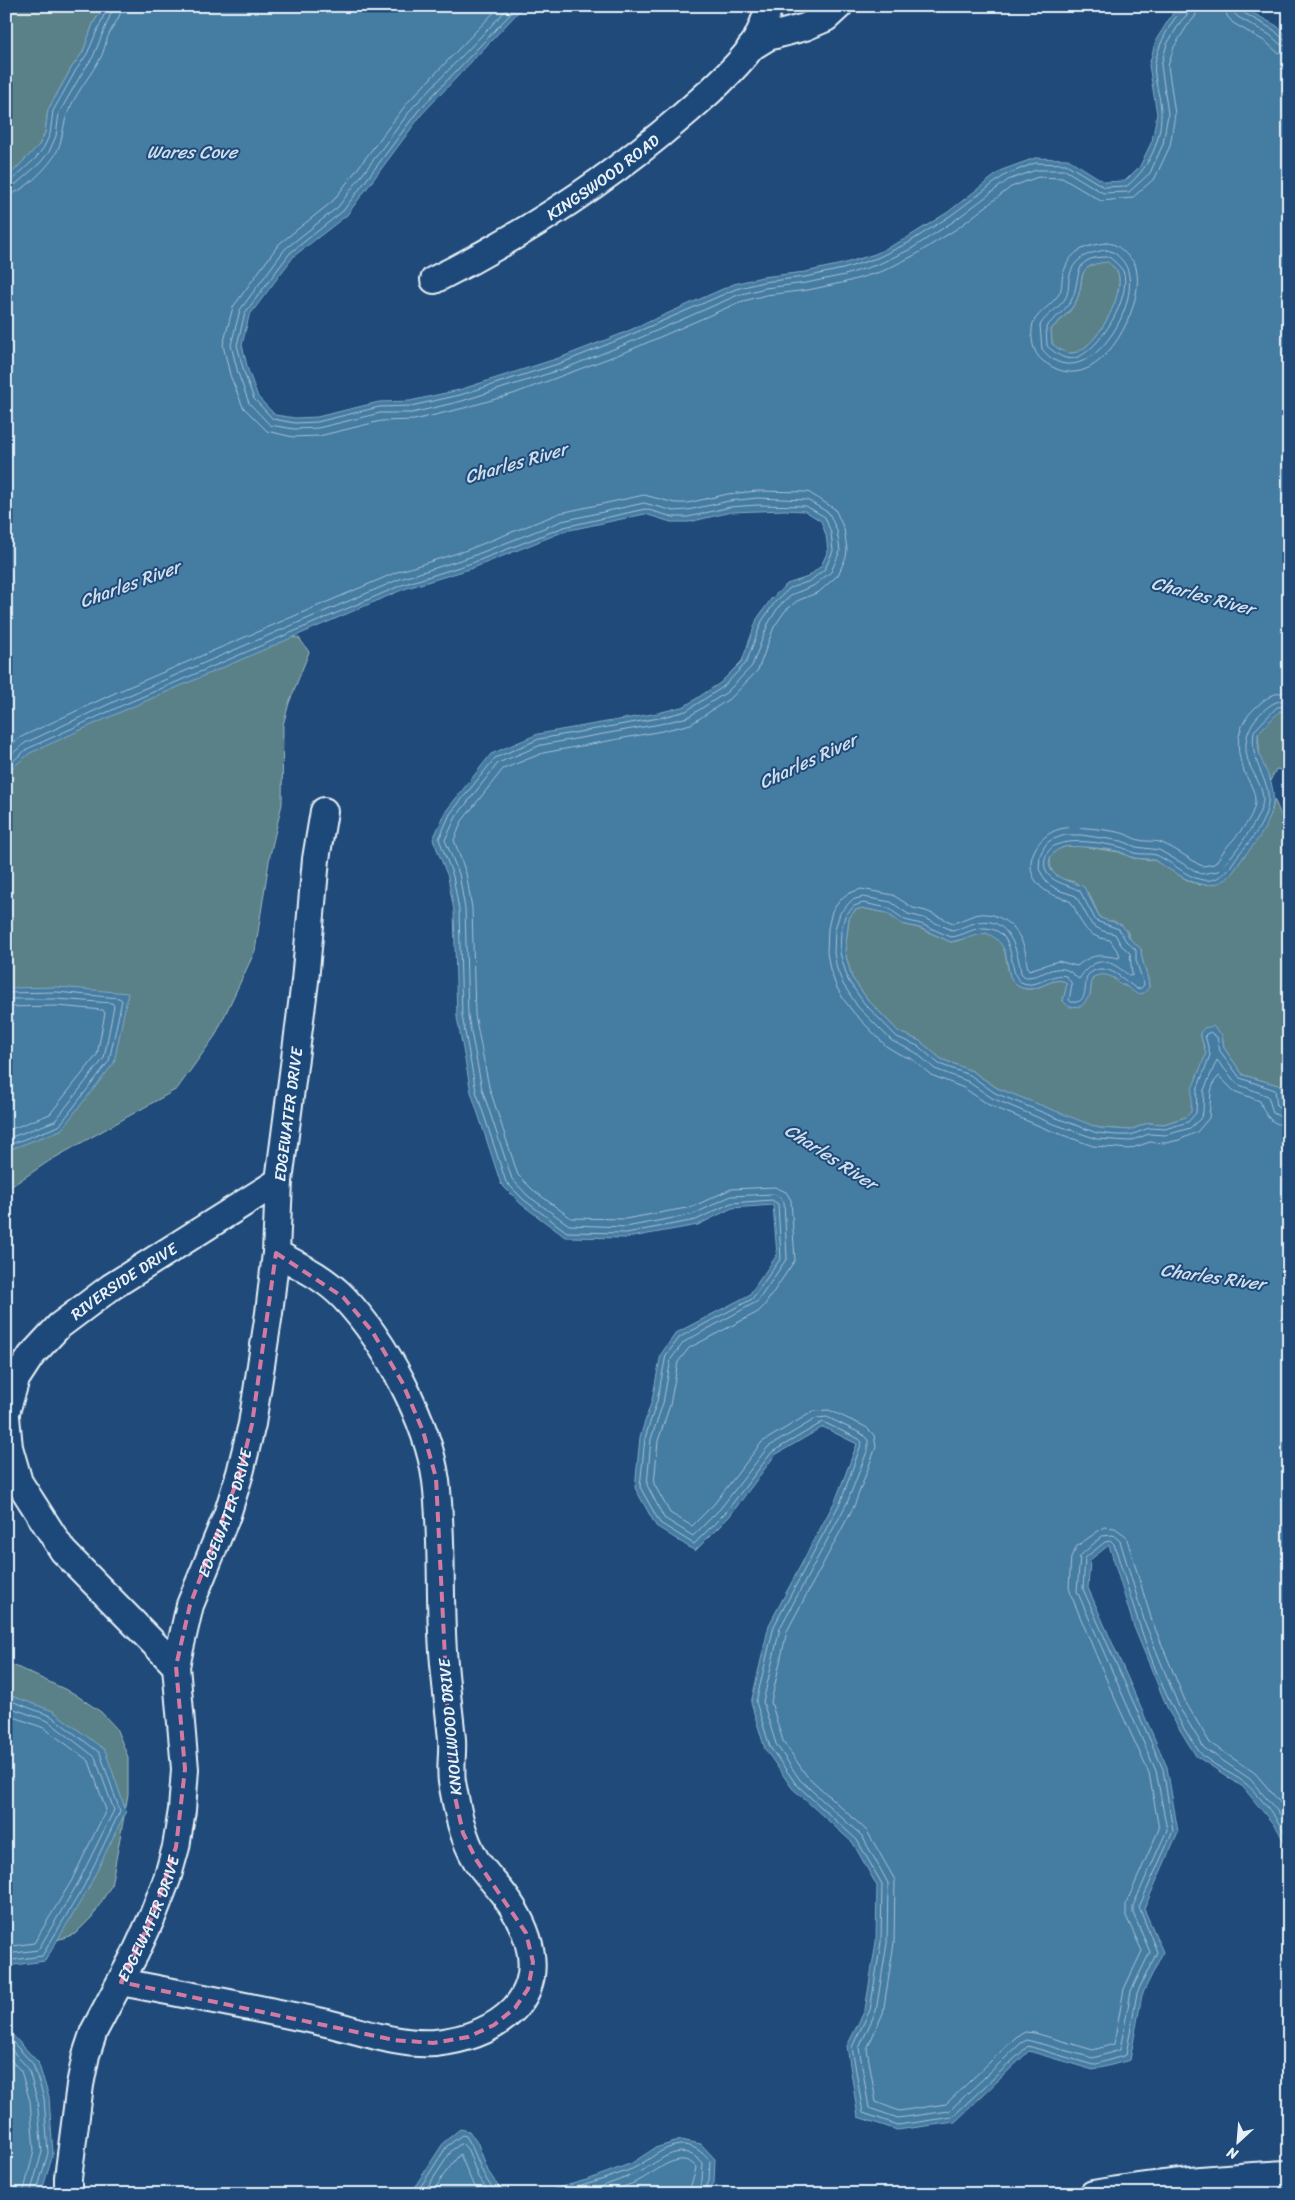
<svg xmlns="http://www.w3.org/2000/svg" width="1295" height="2200" viewBox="0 0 1295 2200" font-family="Sriracha,sans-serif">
<rect width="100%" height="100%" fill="#1f4a7a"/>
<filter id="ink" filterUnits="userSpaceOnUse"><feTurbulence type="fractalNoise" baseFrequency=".02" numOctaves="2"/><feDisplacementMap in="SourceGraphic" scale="10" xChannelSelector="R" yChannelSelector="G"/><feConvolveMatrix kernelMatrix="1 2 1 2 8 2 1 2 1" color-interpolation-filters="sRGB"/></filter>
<g filter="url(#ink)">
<!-- green -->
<g fill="#5a8187" stroke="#a1b9c0">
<polygon points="6,6 104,6 93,24 83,52 72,67 48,110 45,133 39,145 6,179"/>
<path d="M1108 261C1111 265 1116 269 1118 273 1126 294 1095 351 1073 353 1064 354 1058 348 1052 344L1051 329C1059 322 1070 313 1075 303 1088 279 1071 266 1108 261Z"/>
<polygon points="286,637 299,638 309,652 289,703 283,725 282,804 270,855 255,951 215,1036 177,1089 49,1161 6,1190 6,755"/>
<polygon points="1280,711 1289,711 1289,772 1276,769 1270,781 1260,761 1258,733"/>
<path d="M1274 799 1284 822 1285 844 1289 849V1108L1281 1105V1086L1243 1075 1224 1048 1222 1035 1200 1033 1206 1054 1203 1064 1197 1075 1191 1112 1186 1117 1164 1124 1148 1123 1130 1130 1099 1128 1078 1121 997 1088 972 1071 941 1059 920 1041 899 1032 868 1000 852 978 845 952 849 918 855 910 862 908 887 913 902 924 919 928 951 942C962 941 974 932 985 933 1016 936 998 977 1020 987 1036 995 1049 977 1064 981L1067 984 1063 1001 1090 995 1092 978C1111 965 1113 985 1128 987 1135 988 1142 987 1149 987 1148 973 1141 963 1141 949L1130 939 1127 931 1114 921H1107L1100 918 1089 894 1075 882 1062 879 1053 873 1050 866V858L1056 850 1067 846H1080L1119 852 1133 858 1154 860 1189 881 1200 885 1232 873 1265 826 1272 811Z"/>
<polygon points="6,1662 73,1693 101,1712 116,1728 128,1757 128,1795 111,1886 92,1917 75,1934 6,1957"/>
</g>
<!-- water -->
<g fill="#457ba2" stroke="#86aac4" fill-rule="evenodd">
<path d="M104 6H524L422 114 347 215 294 256 249 316 242 345 248 370 258 397 275 415 295 418 317 417 379 402 410 401 459 390 562 357 621 334 734 284 762 277 805 272 842 264 875 254 905 239 948 212 1002 170 1035 158 1068 159 1105 182 1125 181 1140 166 1152 141 1157 114 1149 65 1156 40 1173 13 1181 6H1240L1277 26 1289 37V711H1280L1258 733C1257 756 1262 760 1270 780 1281 808 1263 835 1245 855 1238 863 1233 876 1223 881 1201 892 1182 876 1163 866 1160 864 1157 861 1154 860 1148 858 1141 859 1135 858 1130 857 1126 854 1121 852 1112 849 1073 845 1064 847 1058 849 1053 852 1050 858 1044 878 1072 881 1084 887L1100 918 1122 925 1130 939 1141 949C1141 963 1148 973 1149 987L1144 993 1137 994C1124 986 1108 967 1092 978L1090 995 1082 1006 1069 1007 1063 1001 1067 984 1064 981C1050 977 1038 993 1022 988 998 980 1019 946 986 933L951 942 920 928 902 924 887 913 862 908 855 910 849 918 845 952 852 978 868 1000 899 1032 920 1041 941 1059 972 1071 997 1088 1099 1128 1130 1130 1148 1123 1164 1124 1186 1117 1191 1112 1192 1089 1206 1054 1200 1033 1204 1028 1213 1026 1222 1035 1224 1048 1243 1075 1281 1086V1105L1289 1108V1851L1278 1830 1243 1787 1196 1756 1169 1712 1134 1627 1109 1545 1090 1560 1088 1588 1167 1767 1178 1832 1144 1909 1163 1952 1142 1995 1130 2060 1093 2070 1029 2051 955 2122 897 2130 858 2117 847 2046 865 2010 876 1942 877 1886 853 1843 792 1788 765 1749 751 1703 769 1625 836 1499 857 1444 823 1427 775 1455 729 1517 695 1551 656 1526 635 1488 640 1437 652 1400 661 1354 676 1333 749 1295 777 1255 773 1205 732 1208 698 1225 626 1238 565 1237 521 1204 501 1184 471 1092 457 1017 454 911 448 877 433 839 446 811 491 754 538 734 658 713 685 706 720 683 742 661 757 619 771 599 787 584 808 577 821 566 828 551 826 535 821 521 805 511 785 510 731 512 689 522H671L645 514 565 531 473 568 404 589 125 710 30 753 6 773V179L39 145 45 133 48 110 72 67 83 52 93 24ZM1108 262C1111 265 1117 269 1118 273 1126 294 1095 351 1073 353 1064 354 1058 348 1052 344L1051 329C1058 322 1067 315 1073 306 1089 284 1069 265 1108 262Z"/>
<polygon points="58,987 128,993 114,1063 61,1130 6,1151 6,988"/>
<polygon points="6,1694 53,1711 105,1750 126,1811 88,1889 45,1961 6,1966"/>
<polygon points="6,2028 38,2062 49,2097 53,2154 41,2194 6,2194"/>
<polygon points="460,2129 469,2131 478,2144 488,2171 500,2189 527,2194 410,2194 444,2142"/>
<polygon points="681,2140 701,2144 715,2159 714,2183 707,2194 537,2194 590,2179 632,2163 655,2148"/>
</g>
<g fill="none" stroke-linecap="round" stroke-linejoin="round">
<!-- shore -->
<g stroke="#a7c2d6" stroke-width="1">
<polyline points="500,6 408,102 333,201 279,244 233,307 223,345 230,375 243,407 267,431 293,437 319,436 381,421 414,420 464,408 513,394 628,351 740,302 766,295 808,290 846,282 883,271 915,255 958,228 1011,187 1038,177 1062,178 1101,201 1132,198 1155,178 1170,146 1175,114 1168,66 1174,47 1187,26 1195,17 1198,6"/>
<polyline points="510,6 413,107 338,207 285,249 240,310 231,345 238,373 249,403 270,425 294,429 318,428 380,413 412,413 462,401 566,368 626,344 738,295 765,288 806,283 845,275 879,264 911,249 954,221 1008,180 1036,170 1065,170 1103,193 1129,192 1150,173 1163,144 1168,114 1161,65 1167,44 1181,21 1188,14 1190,6"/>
<path d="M518 6 418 111 343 211 290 253 245 313 237 345 244 372 254 399 273 419 295 423 317 422 379 407 411 406 460 395 564 362 623 338 736 289 763 282 805 277 843 269 877 258 908 243 950 216 1005 175 1035 163 1066 164 1104 187 1127 186C1152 166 1165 132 1160 101 1158 90 1153 74 1155 63 1158 47 1166 31 1175 18 1179 13 1183 13 1184 6"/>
<polyline points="1225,6 1227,16 1233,23 1266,42 1277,52 1289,54"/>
<polyline points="1233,6 1234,13 1238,17 1270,35 1281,45 1289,47"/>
<polyline points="1239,6 1242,12 1274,30 1284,40 1289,41"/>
<polyline points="6,181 12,180 36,158 44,147 50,134 53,111 76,70 87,54 108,6"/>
<polyline points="6,188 16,184 40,163 49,152 56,136 59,113 82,73 93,57 114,6"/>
<path d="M6 195C21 195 47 168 55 155 63 142 62 128 67 115 74 96 88 79 98 62 104 54 105 43 109 34 114 24 121 17 122 6"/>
<path d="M1106 243C1114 243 1119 247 1125 253 1130 258 1135 262 1136 268 1145 301 1111 369 1075 372 1062 373 1053 368 1043 361 1032 353 1030 336 1033 323 1039 311 1052 305 1059 294 1063 287 1061 281 1063 275 1069 251 1083 246 1106 243Z"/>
<path d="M1106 250C1114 251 1117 255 1122 260 1152 294 1085 404 1042 349L1040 325C1046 315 1058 309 1065 299 1069 292 1068 287 1069 280 1072 258 1087 253 1106 250Z"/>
<path d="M1109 257C1113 260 1120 266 1123 271 1133 295 1099 352 1075 358 1065 361 1055 353 1047 346L1046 327C1054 318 1065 311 1071 301 1083 278 1069 256 1109 257Z"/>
<path d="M1289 692C1273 692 1266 698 1255 708 1238 724 1234 745 1243 768 1246 779 1255 788 1255 800 1255 820 1234 837 1223 852 1220 856 1218 860 1214 864L1203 866 1198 864C1187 857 1174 848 1162 843 1155 840 1147 842 1139 840 1134 839 1130 836 1125 834 1113 830 1077 826 1065 828 1038 831 1018 866 1041 887 1050 896 1060 896 1071 902 1083 922 1082 936 1110 940L1120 955 1119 958C1100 955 1093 953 1077 966L1058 961 1029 970C1025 963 1027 954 1024 947 1018 927 997 909 975 915 968 917 961 921 953 923L926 911 913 908 893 895 861 889 847 894 841 899 832 911 828 928 827 953 830 969 836 986 844 1000 854 1013 886 1046 899 1054 912 1059 931 1075 964 1088 989 1105 1049 1130 1093 1146 1129 1149 1150 1142 1166 1143 1179 1140 1197 1132 1209 1118 1211 1092 1214 1082 1219 1076 1234 1091 1260 1101C1265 1116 1271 1125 1289 1126"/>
<path d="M1289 700C1276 700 1271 704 1262 712 1246 727 1241 747 1251 768 1256 778 1263 788 1263 800 1262 818 1231 859 1218 871L1201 874 1159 850 1136 847 1122 841 1081 835H1065L1051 840 1046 844 1040 855 1039 869 1047 883 1058 890 1076 896 1092 925 1103 931 1115 934 1121 945 1130 953 1132 976C1127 975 1124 971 1119 968 1101 955 1089 964 1079 979 1075 977 1073 973 1069 971 1054 963 1041 978 1025 977L1021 973C1018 951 1009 916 978 922 969 924 961 929 952 930L924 918 908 914 891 902 863 897 852 900 840 913 835 929 834 953 837 969 843 984 858 1007 892 1041 915 1052 935 1069 967 1081 992 1098 1051 1123 1097 1139 1130 1141 1149 1134 1166 1135 1190 1128 1200 1119 1203 1112 1204 1090 1217 1060 1237 1084 1268 1096 1273 1113 1281 1117 1289 1119"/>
<path d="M1289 706 1277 707 1254 731C1251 753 1257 762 1265 782 1276 808 1257 834 1240 853 1234 860 1229 871 1221 876 1198 891 1176 863 1156 855 1150 853 1141 855 1134 853 1129 851 1125 848 1120 847 1103 843 1072 838 1056 845 1051 847 1046 853 1045 859 1041 882 1066 883 1080 891L1096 921 1119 929 1126 941 1136 950V960L1144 985 1141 988 1137 989C1122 979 1104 958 1087 976 1084 988 1088 1004 1071 1002L1069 1000 1072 984 1066 976C1050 972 1037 990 1021 982 1006 974 1020 930 985 928 974 927 963 936 951 937L921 924 905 920 888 908 863 903 854 906 845 916 841 931 840 953 848 980 864 1003 897 1037 918 1046 939 1064 970 1075 995 1093 1054 1117 1097 1133 1116 1135H1131L1149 1128 1165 1129 1188 1122 1196 1113 1197 1090 1210 1055 1205 1035 1210 1032 1217 1037 1220 1051 1240 1078 1275 1090 1277 1107 1289 1112"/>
<polyline points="6,749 21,737 117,692 397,572 467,550 560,513 644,495 675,503 687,503 728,494 757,491 808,492 835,509 844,529 847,549 846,557 838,575 819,592 797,601 785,611 774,627 758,670 732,697 691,724 662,731 543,753 503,769 462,821 454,840 466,873 472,908 475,1015 489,1087 518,1175 533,1190 571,1218 625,1219 692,1207 731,1189 775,1187 786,1192 791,1200 795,1260 764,1306 758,1312 689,1348 678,1362 670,1405 658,1441 654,1484 670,1513 692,1526 714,1504 762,1442 814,1411 829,1410 866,1427 874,1435 876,1447 854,1506 787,1631 771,1702 783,1741 806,1775 867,1831 895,1880 894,1943 883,2013 867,2049 876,2102 899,2111 946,2104 1016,2037 1025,2032 1035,2033 1093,2050 1114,2044 1124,1989 1142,1951 1126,1916 1126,1904 1159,1829 1149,1773 1110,1688 1071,1595 1069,1587 1071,1557 1077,1546 1104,1527 1115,1528 1126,1536 1152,1621 1186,1703 1210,1743 1255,1773 1289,1813"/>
<polyline points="6,759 25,743 120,699 400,579 470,557 562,521 644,503 674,511 688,510 729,501 757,498 807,500 829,513 837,531 840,551 831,572 813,586 793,594 779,606 768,624 752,666 727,692 688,717 660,724 541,745 498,763 456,817 445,840 459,874 465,909 468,1016 482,1089 512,1179 528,1196 569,1225 626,1227 694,1214 731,1196 773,1194 780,1197 784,1202 787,1258 758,1301 684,1342 671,1359 663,1403 651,1439 647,1485 664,1518 693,1536 720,1509 768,1447 817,1418 827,1417 862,1434 868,1440 868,1449 847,1503 780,1628 763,1702 776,1744 800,1780 862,1836 888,1883 887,1943 876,2011 859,2048 869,2108 898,2118 949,2111 1021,2043 1027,2040 1093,2058 1120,2050 1131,1991 1150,1952 1133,1913 1133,1906 1167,1830 1156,1771 1077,1591 1080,1556 1102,1536 1113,1535 1120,1541 1145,1623 1179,1707 1204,1748 1250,1779 1289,1825"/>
<path d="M6 767 27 749 123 705 402 585 472 563 564 527 645 509 673 517H688L730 507 757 505 806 506 825 517 831 533 833 551 825 569 810 581 790 588 775 602 762 621 746 663 723 687 686 711 659 718 539 739 495 758 450 814 439 839 453 876 459 910 462 1016 476 1091 506 1182 524 1200 567 1232 626 1233 696 1220 731 1203 772 1200 778 1204 781 1258 752 1299 680 1337 666 1355 657 1401 645 1438 640 1487 660 1523 694 1544 725 1513 772 1452 823 1422 859 1439 862 1442 841 1501 774 1626 756 1702 770 1747 796 1784 857 1840 882 1884 881 1942 870 2010 852 2047 863 2113 898 2125 952 2117 1028 2046 1093 2065 1126 2055 1137 1993 1157 1952 1139 1907 1173 1831 1163 1769 1083 1589 1085 1558 1105 1542 1111 1541 1114 1544C1136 1612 1156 1692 1198 1750 1207 1763 1232 1773 1245 1783 1259 1794 1281 1824 1289 1840"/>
<polyline points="6,993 57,992 119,998 122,1000 109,1061 59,1126 6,1146"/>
<polyline points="6,999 57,999 112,1003 114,1006 104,1058 55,1121 6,1139"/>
<polyline points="6,1007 57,1006 103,1010 105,1013 97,1055 50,1114 6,1131"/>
<polyline points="6,1699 51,1716 100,1753 120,1811 84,1886 42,1956 6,1961"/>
<polyline points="6,1706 48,1721 95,1757 114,1810 78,1883 38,1950 6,1954"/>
<polyline points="6,1714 44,1728 89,1761 106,1810 72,1880 34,1943 6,1947"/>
<polyline points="6,2035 33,2064 44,2098 48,2153 36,2194"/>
<polyline points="6,2044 28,2068 37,2099 42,2152 30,2194"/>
<polyline points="6,2055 21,2071 30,2101 34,2151 23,2194"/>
<path d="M416 2194 447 2146 462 2135 466 2136C478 2154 481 2181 499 2194"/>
<polyline points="423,2194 452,2150 462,2143 468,2150 478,2177 490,2194"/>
<polyline points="432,2194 443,2176 460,2154 471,2180 480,2194"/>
<path d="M555 2194C581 2186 607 2179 632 2169 649 2161 661 2147 680 2145 693 2144 702 2152 710 2161L709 2181 703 2194"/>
<path d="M578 2194C597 2188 616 2182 634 2174 658 2165 679 2136 703 2164L702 2180 697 2194"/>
<path d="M603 2194C615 2189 629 2186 640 2180 656 2172 680 2148 696 2167 695 2177 690 2184 689 2194"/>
</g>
<defs>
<g id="minor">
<polyline points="750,48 768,37 805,27 826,18 839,6"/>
<path id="s1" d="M434 280C522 236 606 182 681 117 704 97 732 73 751 48 760 35 765 21 769 6"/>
<path id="s2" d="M6 1412 16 1379 31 1356 59 1326 111 1287 279 1181"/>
<polyline points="6,1417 9,1447 19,1482 63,1551 176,1666"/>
<path d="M121 1982C187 1995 253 2007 318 2021 356 2029 396 2046 435 2043 464 2040 494 2030 514 2009 547 1974 528 1927 504 1895 495 1883 484 1872 476 1860 462 1837 457 1809 452 1782 450 1768 453 1753 452 1739 449 1709 445 1680 443 1651 439 1594 443 1537 436 1481 428 1421 385 1341 344 1298 325 1278 300 1266 276 1253"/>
<path id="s3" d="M68 2194V2178L80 2085 86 2055 94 2031 135 1954 153 1915 167 1879 176 1847 182 1810 185 1769 176 1666 190 1605 227 1515 240 1473 252 1424 269 1313 276 1253 279 1181 305 981 316 859 324 811"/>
<path d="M1093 2194C1158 2183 1223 2177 1289 2174"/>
</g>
</defs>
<!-- minor casing -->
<use href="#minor" stroke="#e8f1f8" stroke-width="30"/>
<!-- minor -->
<use href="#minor" stroke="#1f4a7a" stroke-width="26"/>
</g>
</g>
<!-- marked area -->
<path fill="none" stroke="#d37aa2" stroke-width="4" stroke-dasharray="10 6" stroke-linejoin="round" d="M276 1253 343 1297 372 1331 402 1382 423 1431 436 1478 451 1779 463 1833 477 1861 526 1933 533 1962 528 1989 515 2008 494 2025 468 2037 433 2043 394 2040 121 1982 153 1915 176 1847 185 1769 176 1666 190 1605 240 1473 252 1424Z"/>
<g text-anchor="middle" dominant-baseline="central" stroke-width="4" stroke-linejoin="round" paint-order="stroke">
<!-- street labels -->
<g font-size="16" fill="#e8f1f8" stroke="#1f4a7a">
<text stroke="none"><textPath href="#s1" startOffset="198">KINGSWOOD ROAD</textPath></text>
<text stroke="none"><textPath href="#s3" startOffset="1116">EDGEWATER DRIVE</textPath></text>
<text stroke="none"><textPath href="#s2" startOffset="182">RIVERSIDE DRIVE</textPath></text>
<text stroke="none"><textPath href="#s3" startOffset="711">EDGEWATER DRIVE</textPath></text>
<text transform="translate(450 1727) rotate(-95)">KNOLLWOOD DRIVE</text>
<text stroke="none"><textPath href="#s3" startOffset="291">EDGEWATER DRIVE</textPath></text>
</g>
<!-- water labels -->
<g font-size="18" font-style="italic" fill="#d0dfeb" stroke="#1f4a7a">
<text x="192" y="152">Wares Cove</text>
<text transform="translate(516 463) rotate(-16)">Charles River</text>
<text transform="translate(130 584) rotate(-20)">Charles River</text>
<text transform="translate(1203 596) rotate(15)">Charles River</text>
<text transform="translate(808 761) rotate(-25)">Charles River</text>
<text transform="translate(831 1157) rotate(33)">Charles River</text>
<text transform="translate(1213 1277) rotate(8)">Charles River</text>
</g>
</g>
<!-- margin -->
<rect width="1295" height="2200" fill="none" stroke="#1f4a7a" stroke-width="25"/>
<rect x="12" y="12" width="1270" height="2175" fill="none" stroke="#e8f1f8" stroke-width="2" filter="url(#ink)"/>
<!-- north arrow -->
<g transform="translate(1238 2142) rotate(206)" stroke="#1f4a7a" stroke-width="4" paint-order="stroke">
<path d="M0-4L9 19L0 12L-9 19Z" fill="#e8f1f8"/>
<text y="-8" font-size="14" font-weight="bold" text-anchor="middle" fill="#e8f1f8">N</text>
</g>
</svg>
